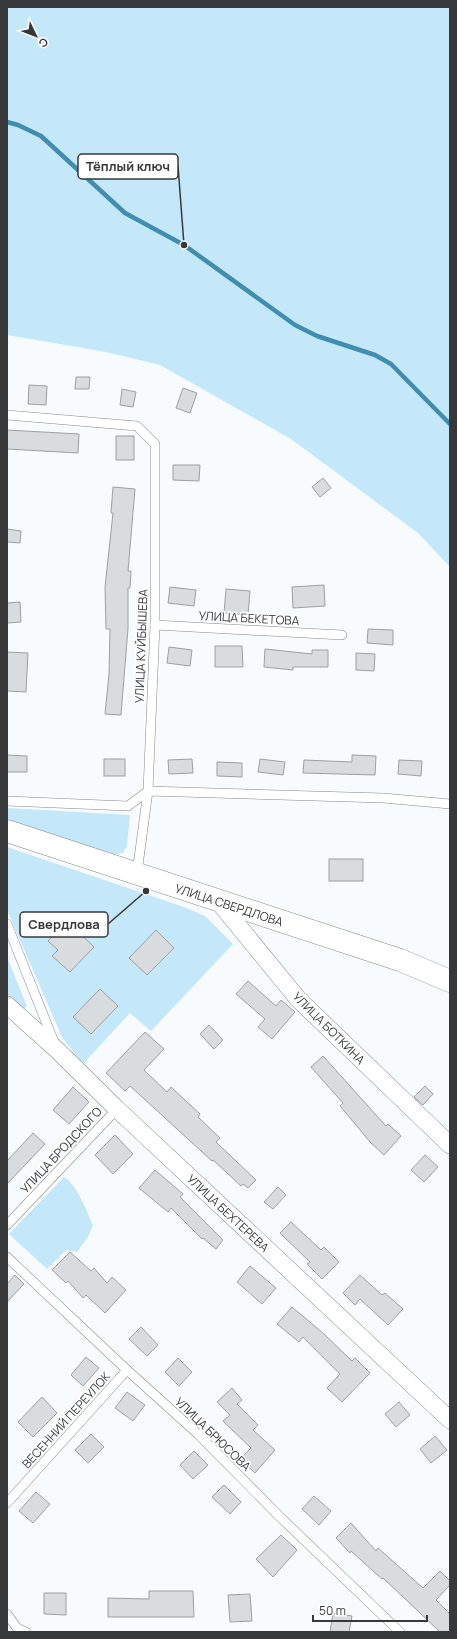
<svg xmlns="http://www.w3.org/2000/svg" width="457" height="1639" viewBox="0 0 457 1639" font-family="Manrope,sans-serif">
<rect width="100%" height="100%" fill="#f7fbfd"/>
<!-- green -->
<g fill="#c5e7fa">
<polygon points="7,7 450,7 450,567 418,533 291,439 160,365 106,352 7,335"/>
<polygon points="7,808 130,815 127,846 123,853 114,855 7,822"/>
<polygon points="7,847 184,907 205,916 233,944 151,1031 130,1013 83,1064 62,1037 7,910"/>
<polygon points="7,957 27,1006 23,1010 7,996"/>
<path d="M64 1177C78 1186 86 1210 93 1225L88 1237 77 1252 66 1250 47 1269 9 1234Z"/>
</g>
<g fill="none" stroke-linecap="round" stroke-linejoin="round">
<!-- stream -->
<polyline stroke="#408db1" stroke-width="4.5" points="7,122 18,125 41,136 125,213 184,245 295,325 317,336 375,355 391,364 450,424"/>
</g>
<!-- building -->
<g fill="#d9dcde" stroke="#9da0a2">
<polygon points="76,377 90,377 89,389 75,389"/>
<polygon points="29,385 47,386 46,405 28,404"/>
<polygon points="183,388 197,393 190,413 176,408"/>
<polygon points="122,389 136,392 133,407 120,405"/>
<polygon points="7,430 79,434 78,453 7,449"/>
<rect x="116" y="436" width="18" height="24"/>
<polygon points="173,465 200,465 199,481 173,480"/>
<polygon points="323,478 331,488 320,497 312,487"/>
<polygon points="113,487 135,489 128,571 131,571 130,588 128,588 128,629 121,715 105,714 109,674 110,629 106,629 105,587 113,513 111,513"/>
<polygon points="7,529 21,531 20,543 7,542"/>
<polygon points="324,585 325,606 293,608 292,587"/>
<polygon points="170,587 196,590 194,606 168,603"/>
<polygon points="226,589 250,591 248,615 224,613"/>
<polygon points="20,602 21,622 7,623 7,603"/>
<polygon points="368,629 393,630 393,645 367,643"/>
<polygon points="215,646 242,646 243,667 215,667"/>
<polygon points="169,647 192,650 190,666 167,663"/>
<polygon points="265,649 312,654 312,650 328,650 328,667 293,667 293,670 264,667"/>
<polygon points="7,652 28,653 26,692 7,691"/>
<polygon points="356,653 375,654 374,671 356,670"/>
<polygon points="7,755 27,756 27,772 7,772"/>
<polygon points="352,755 376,756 375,775 303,773 304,760 352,762"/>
<rect x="104" y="759" width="21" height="17"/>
<polygon points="192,759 193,773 169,774 168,760"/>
<polygon points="260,759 285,762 283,775 258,772"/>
<polygon points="399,760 422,761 421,776 398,774"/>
<polygon points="217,762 242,763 242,777 217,776"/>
<rect x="329" y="859" width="34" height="22"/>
<polygon points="67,921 94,947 70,972 52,956 58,950 48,941"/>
<polygon points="156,930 174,948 147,975 129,958"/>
<polygon points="248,981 276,1006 281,1000 295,1012 272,1039 258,1027 265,1019 236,994"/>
<polygon points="100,989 118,1006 91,1034 73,1017"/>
<polygon points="209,1025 223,1040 214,1049 200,1034"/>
<polygon points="145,1032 164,1049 144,1070 167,1092 171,1087 200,1114 198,1117 220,1138 216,1142 256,1180 248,1188 243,1184 241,1186 213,1160 212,1161 130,1086 125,1091 106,1073"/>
<polygon points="323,1056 386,1126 388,1124 401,1136 384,1155 371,1143 340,1106 343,1103 311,1067"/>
<polygon points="425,1086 433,1094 423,1105 414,1097"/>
<polygon points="73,1087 89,1102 69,1124 53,1110"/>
<polygon points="33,1133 45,1144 7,1184 7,1161"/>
<polygon points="115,1135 133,1154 113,1174 95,1155"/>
<polygon points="425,1155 438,1167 424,1182 411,1170"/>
<polygon points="155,1170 183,1194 180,1197 223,1240 216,1249 203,1238 202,1239 171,1208 168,1212 139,1188"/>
<polygon points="278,1187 286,1195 273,1209 264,1202"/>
<polygon points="291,1222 321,1250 324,1247 339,1262 322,1279 307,1264 310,1262 280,1233"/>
<polygon points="70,1252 91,1271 94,1268 107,1283 112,1277 126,1290 105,1313 86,1295 83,1298 68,1281 66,1283 52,1270"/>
<polygon points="250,1266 276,1288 262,1304 237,1282"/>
<polygon points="15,1275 24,1284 7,1302 7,1284"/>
<polygon points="360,1275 382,1295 385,1293 403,1309 388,1325 360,1299 355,1305 343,1293"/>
<polygon points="292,1307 324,1334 352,1361 355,1358 370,1373 342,1402 327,1388 340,1374 303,1337 299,1342 277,1324"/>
<polygon points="141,1327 158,1345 147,1356 129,1339"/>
<polygon points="86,1357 99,1368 83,1386 71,1375"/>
<polygon points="178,1358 192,1372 179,1386 165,1372"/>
<polygon points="232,1388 242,1400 237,1404 258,1425 253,1430 275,1450 255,1473 240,1459 251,1448 223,1421 230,1415 217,1402"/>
<polygon points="127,1392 145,1405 133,1421 115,1408"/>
<polygon points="42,1397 57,1413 33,1437 18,1422"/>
<polygon points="399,1402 410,1415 396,1427 385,1414"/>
<polygon points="91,1434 104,1447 88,1463 75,1450"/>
<polygon points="435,1436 447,1450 431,1463 420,1449"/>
<polygon points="194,1451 208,1465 193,1479 180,1465"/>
<polygon points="224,1485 241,1502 230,1514 212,1497"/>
<polygon points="36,1492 50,1504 33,1523 19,1511"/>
<polygon points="314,1496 331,1511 319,1525 302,1509"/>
<polygon points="351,1523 376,1551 378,1548 423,1588 440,1571 450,1581 450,1585 436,1600 450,1614 450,1632 440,1632 383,1578 382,1579 351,1551 350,1553 336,1538"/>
<polygon points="281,1535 297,1550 273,1577 256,1559"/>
<polygon points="149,1591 193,1591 194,1617 108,1617 108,1598 149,1599"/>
<polygon points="44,1593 66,1593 66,1615 44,1614"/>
<polygon points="250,1594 252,1621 230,1622 228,1595"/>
<polygon points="333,1613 352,1616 349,1632 330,1632"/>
</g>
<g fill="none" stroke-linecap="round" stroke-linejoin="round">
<defs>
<g id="lane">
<polyline points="7,415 137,426 155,444 155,625 148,791 137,873"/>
<polyline points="155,625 342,635"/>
<polyline points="7,801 128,806 148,791 383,798 450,804"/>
<polyline points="7,924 54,1042"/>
<polyline points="7,1225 117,1109"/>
<polyline points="7,1257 127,1370 198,1434 278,1515 400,1632"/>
<polyline points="7,1503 127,1370"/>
<polyline points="7,1614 17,1628 26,1632"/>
</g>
<g id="street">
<polyline points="218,901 298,999 450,1145"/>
<polyline points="7,1005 56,1049 117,1109 450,1420"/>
</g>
<polyline id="secondary" points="7,831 400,960 450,981"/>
</defs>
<!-- lane casing -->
<use href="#lane" stroke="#85898b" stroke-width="10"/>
<!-- street casing -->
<use href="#street" stroke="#85898b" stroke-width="18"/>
<!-- secondary casing -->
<use href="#secondary" stroke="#85898b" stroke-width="23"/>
<!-- lane -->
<use href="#lane" stroke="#fff" stroke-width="9"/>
<!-- street -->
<use href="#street" stroke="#fff" stroke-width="17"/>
<!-- secondary -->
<use href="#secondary" stroke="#fff" stroke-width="22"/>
</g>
<g text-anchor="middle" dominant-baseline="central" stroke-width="3.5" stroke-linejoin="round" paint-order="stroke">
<!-- street labels -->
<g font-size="12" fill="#373839" stroke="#fff">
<text transform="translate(249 618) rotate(3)">УЛИЦА БЕКЕТОВА</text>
<text transform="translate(141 646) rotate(-88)">УЛИЦА КУЙБЫШЕВА</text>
<text transform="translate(229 905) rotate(18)">УЛИЦА СВЕРДЛОВА</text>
<text transform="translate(329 1028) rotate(45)">УЛИЦА БОТКИНА</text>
<text transform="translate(61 1150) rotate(-47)">УЛИЦА БРОДСКОГО</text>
<text transform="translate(228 1213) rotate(43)">УЛИЦА БЕХТЕРЕВА</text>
<text transform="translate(66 1420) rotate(-48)">ВЕСЕННИЙ ПЕРЕУЛОК</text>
<text transform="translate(213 1434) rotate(44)">УЛИЦА БРЮСОВА</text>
</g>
</g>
<!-- callouts -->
<path fill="none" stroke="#373839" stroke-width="1.5" d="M184 245L178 166M146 891L108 924"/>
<g fill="#373839" stroke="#fff" stroke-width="1.5">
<circle cx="184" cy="245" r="4"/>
<circle cx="146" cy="891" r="4"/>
</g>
<g fill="#fff" stroke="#373839" stroke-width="1.5">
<rect x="78" y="154" width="100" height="25" rx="4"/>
<rect x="20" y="912" width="88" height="25" rx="4"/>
</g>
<g font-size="13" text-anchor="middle" font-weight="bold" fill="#373839">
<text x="128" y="171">Тёплый ключ</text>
<text x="64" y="929">Свердлова</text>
</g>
<!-- border -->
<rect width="457" height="1639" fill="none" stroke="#373839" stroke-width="16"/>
<!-- north arrow -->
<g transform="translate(36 36) rotate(133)" stroke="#ffffff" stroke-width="3" paint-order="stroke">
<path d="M0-3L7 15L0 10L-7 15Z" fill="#373839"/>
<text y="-6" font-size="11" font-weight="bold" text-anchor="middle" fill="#373839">С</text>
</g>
<!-- scale -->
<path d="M313 1615v6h114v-6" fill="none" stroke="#373839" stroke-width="2"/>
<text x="319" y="1615" font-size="12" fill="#373839" stroke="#ffffff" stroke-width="3" paint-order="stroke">50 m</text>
</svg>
